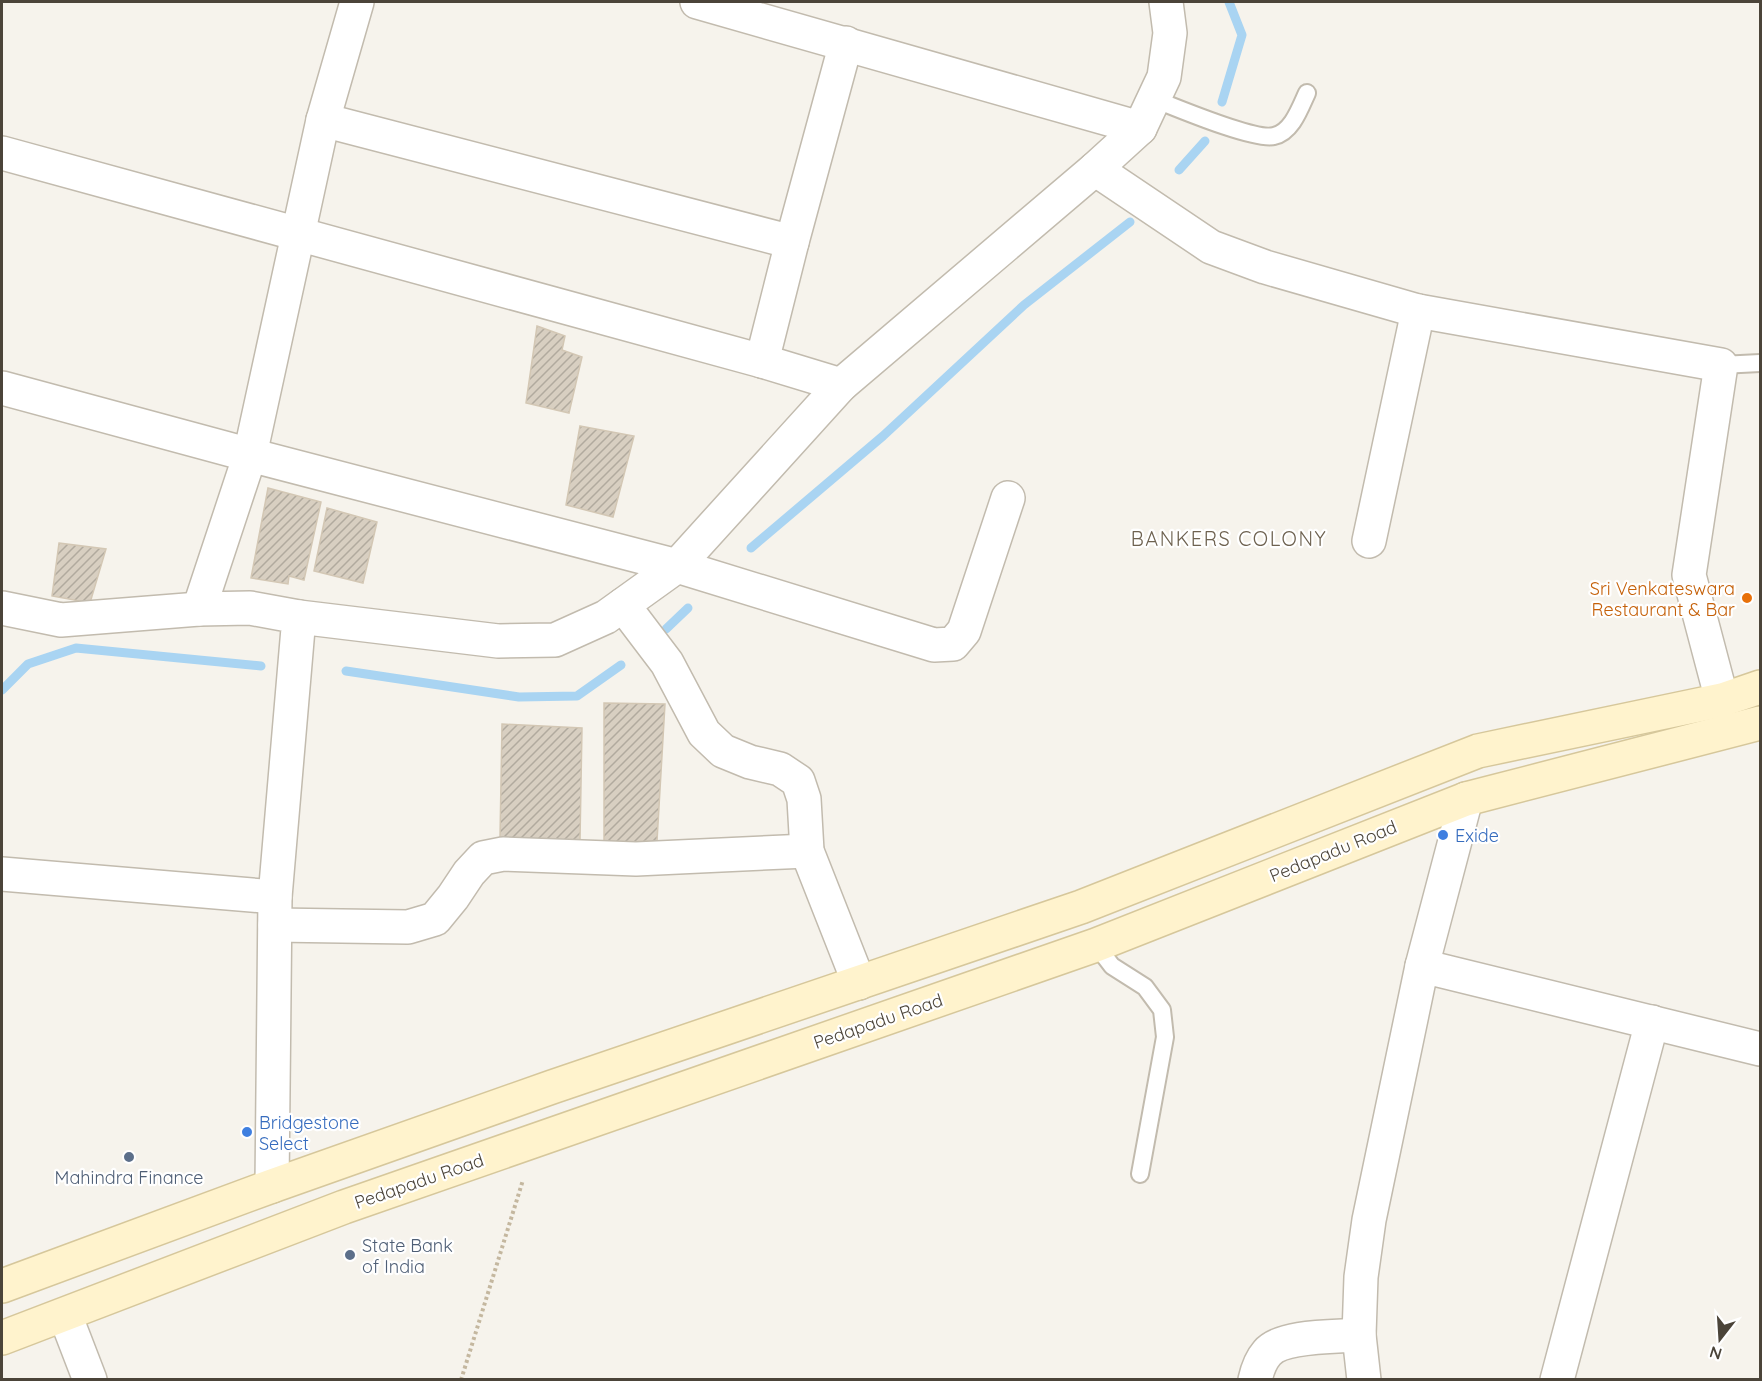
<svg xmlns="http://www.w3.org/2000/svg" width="1762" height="1381" viewBox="0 0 1762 1381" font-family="Quicksand,sans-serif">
<defs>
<pattern id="building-hatch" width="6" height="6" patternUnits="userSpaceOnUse" patternTransform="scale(1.5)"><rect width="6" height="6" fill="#d8cfc1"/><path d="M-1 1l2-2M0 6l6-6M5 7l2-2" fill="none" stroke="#b1aa9e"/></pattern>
</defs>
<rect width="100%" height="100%" fill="#f6f3ec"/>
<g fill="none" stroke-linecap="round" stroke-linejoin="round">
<!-- stream -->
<g stroke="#a9d4f2" stroke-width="9">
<polyline points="1222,102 1242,35 1229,2"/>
<polyline points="1179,170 1205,141"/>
<polyline points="751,548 883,436 1024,305 1130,222"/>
<polyline points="666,629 688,608"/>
<polyline points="346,671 519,697 577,696 621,665"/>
<polyline points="2,690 28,664 76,648 261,666"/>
</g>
</g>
<!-- building -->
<g fill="url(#building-hatch)" stroke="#d3c7b4" stroke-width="1.5">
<polygon points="537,326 565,336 562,350 582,357 569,413 526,403"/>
<polygon points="580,426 634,436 613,517 566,505"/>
<polygon points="268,488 321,502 304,580 289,576 288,584 251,578"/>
<polygon points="327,508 377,522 363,583 314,571"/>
<polygon points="59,543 106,549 90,603 52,596"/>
<polygon points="604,703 665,704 657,841 604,843"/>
<polygon points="502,724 582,728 580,841 500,838"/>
</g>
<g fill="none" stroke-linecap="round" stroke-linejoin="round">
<defs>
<g id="lane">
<path d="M1154 99C1177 108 1255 141 1274 136 1292 132 1300 108 1307 93"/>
<polyline points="1721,365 1760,363"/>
<polyline points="1096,945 1112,966 1145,987 1162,1010 1165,1037 1140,1174"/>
</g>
<g id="street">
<polyline points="697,2 1140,128"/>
<polyline points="323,120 792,242"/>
<polyline points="2,153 762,361 841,385"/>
<polyline points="1095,169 1211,247 1265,267 1418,311 1721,365 1689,575 1722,700"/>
<polyline points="762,361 792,242 846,43"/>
<polyline points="2,388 250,455 677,566 934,645 953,644 964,631 1008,498"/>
<polyline points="1369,541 1418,311"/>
<polyline points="623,605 667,663 704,733 723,751 750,762 780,769 798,781 804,799 807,851 859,983"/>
<polyline points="2,608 61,620 199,609"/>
<polyline points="299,617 498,641 555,640 606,617 677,566 841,385 1095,169 1140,128 1164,77 1170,33 1166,2"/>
<polyline points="2,874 275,897"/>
<polyline points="275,925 408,927 435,919 453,897 469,873 483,858 503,854 636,859 807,851"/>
<polyline points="1422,966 1466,799"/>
<polyline points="272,1186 275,897 299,617 250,608 199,609 250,455 323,120 357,2"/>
<polyline points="65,1315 90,1380"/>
<path d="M1255 1380C1257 1371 1260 1361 1267 1353 1282 1335 1335 1337 1359 1335"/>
<polyline points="1364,1380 1359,1335 1361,1277 1369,1220 1422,966 1760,1049"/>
<polyline points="1557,1380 1652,1022"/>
</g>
<g id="secondary">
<polyline points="2,1286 272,1186 552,1087 1081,907 1478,751 1722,700 1760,687"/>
<polyline points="2,1338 344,1207 1096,945 1466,799 1760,723"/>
</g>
</defs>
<!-- lane casing -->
<use href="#lane" stroke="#c2bbae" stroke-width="20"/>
<!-- street casing -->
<use href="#street" stroke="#c2bbae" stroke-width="36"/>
<!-- secondary casing -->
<use href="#secondary" stroke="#d6c79b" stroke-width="36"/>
<!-- path -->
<polyline stroke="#c4b79f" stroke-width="4" stroke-dasharray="3 3" stroke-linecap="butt" points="461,1380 523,1180"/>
<!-- lane -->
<use href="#lane" stroke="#fff" stroke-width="16"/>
<!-- street -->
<use href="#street" stroke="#fff" stroke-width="33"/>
<!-- secondary -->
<use href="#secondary" stroke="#fff3cd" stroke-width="33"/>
</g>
<!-- markers -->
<circle fill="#e8710a" stroke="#fff" stroke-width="2" cx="1747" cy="598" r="6"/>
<g fill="#3f7fe0" stroke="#fff" stroke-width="2">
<circle cx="1443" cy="835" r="6"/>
<circle cx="247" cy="1132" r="6"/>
</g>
<g fill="#5c6f8a" stroke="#fff" stroke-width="2">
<circle cx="129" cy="1157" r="6"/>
<circle cx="350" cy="1255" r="6"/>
</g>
<g text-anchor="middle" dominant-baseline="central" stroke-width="4.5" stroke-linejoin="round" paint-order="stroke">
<!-- food labels -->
<g font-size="18" fill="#c56008" stroke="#fff" text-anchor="end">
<text x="1735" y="588">Sri Venkateswara<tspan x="1735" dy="21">Restaurant &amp; Bar</tspan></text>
</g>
<!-- shop labels -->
<g font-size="18" fill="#366cbe" stroke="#fff" text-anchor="start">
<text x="1455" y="835">Exide</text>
<text x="259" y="1122">Bridgestone<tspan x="259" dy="21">Select</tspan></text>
</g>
<!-- street labels -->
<g font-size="18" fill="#4b4439" stroke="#fff">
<text transform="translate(1333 851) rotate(-22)">Pedapadu Road</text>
<text transform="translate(878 1021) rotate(-19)">Pedapadu Road</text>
<text transform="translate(419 1181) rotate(-19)">Pedapadu Road</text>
</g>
<!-- service labels -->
<g font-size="18" fill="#4e5e75" stroke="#fff">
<text x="129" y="1177">Mahindra Finance</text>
<text x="362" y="1245" text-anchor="start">State Bank<tspan x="362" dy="21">of India</tspan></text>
</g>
<!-- neighbourhood labels -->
<g font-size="20" letter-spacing="1.5" fill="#6e6250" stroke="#fff">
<text x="1229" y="538">BANKERS COLONY</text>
</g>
</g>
<!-- border -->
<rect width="1762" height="1381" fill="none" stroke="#4b4439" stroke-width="6"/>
<!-- north arrow -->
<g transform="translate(1720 1339) rotate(197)" stroke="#ffffff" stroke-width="4.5" paint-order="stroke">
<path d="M0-4.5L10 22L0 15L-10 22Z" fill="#4b4439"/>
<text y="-9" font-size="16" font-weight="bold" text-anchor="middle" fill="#4b4439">N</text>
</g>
</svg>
